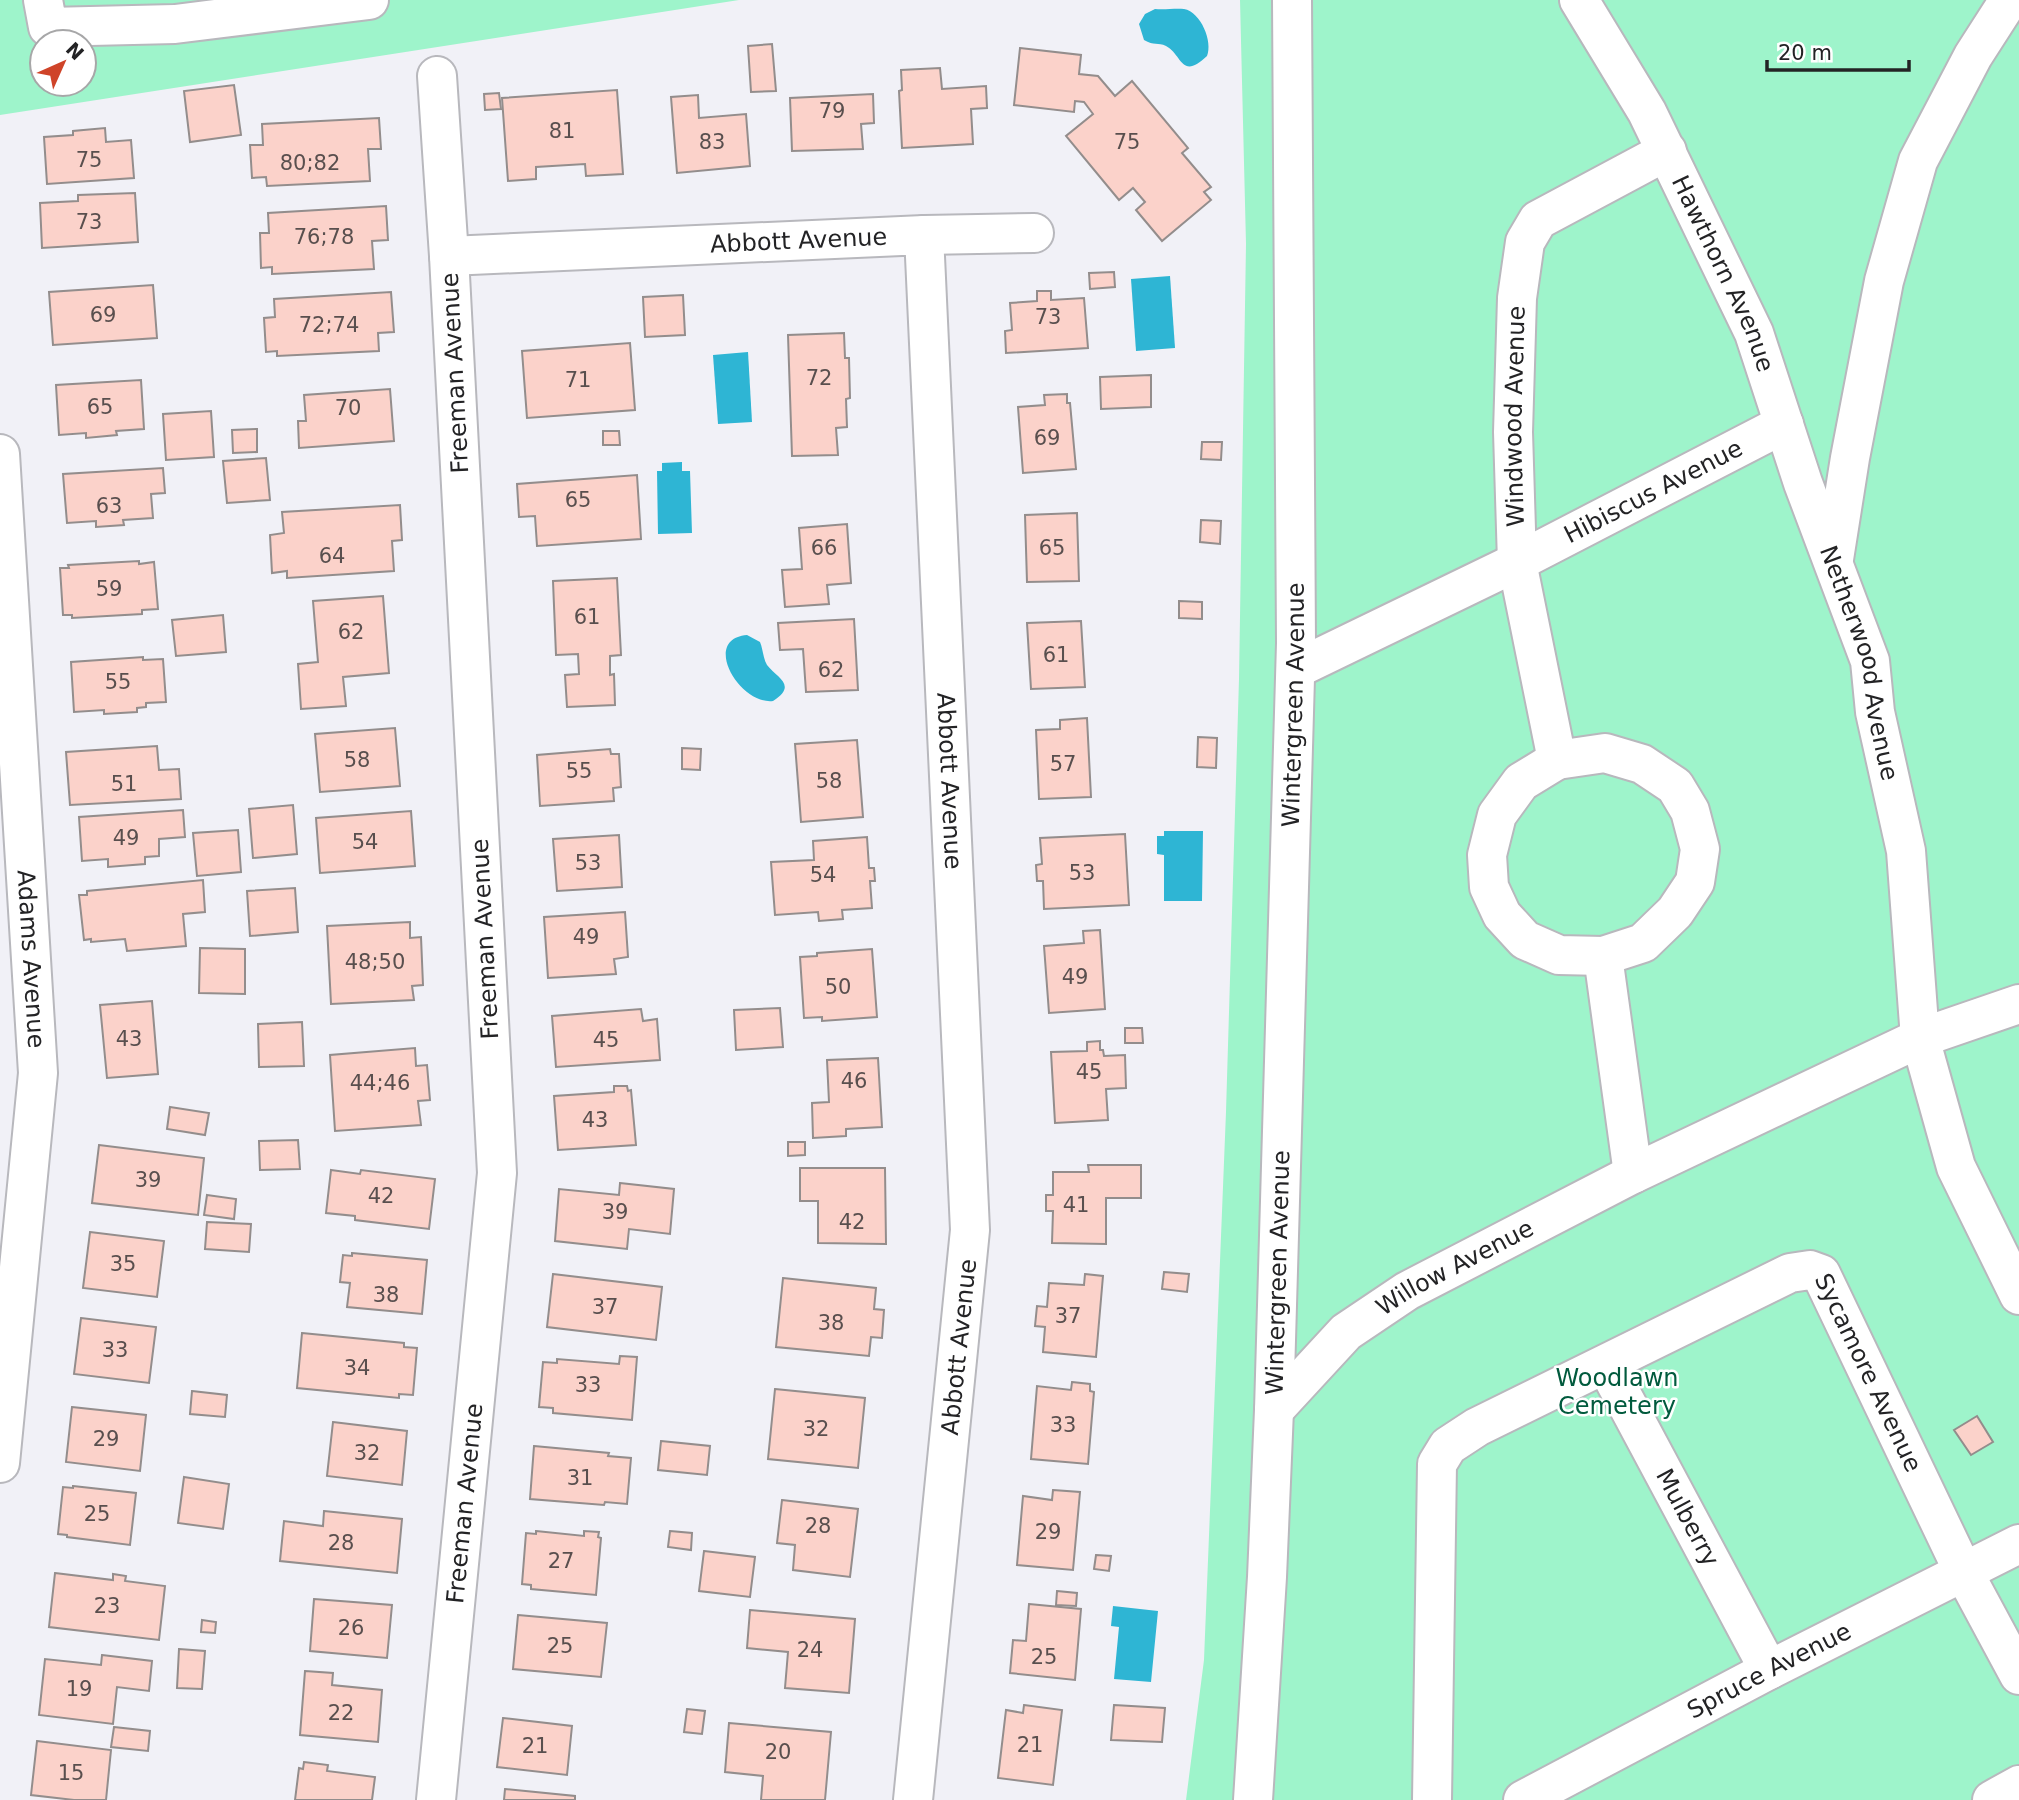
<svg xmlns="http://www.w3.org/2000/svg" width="2019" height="1800" viewBox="0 0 2019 1800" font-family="'DejaVu Sans',sans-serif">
<rect width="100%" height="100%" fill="#f1f1f7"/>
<!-- green -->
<g fill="#9ef4cb" fill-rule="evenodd">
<path d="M0 0H739L0 115ZM42 42H84V84H42Z"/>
<polygon points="1240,0 2019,0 2019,1800 1186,1800 1204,1660 1226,1112 1239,679 1246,244"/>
</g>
<!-- water -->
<g fill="#2eb5d4">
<path d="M1155 9C1165 10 1175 8 1184 9 1201 12 1213 42 1207 56 1181 81 1182 54 1166 46 1158 42 1154 46 1144 40L1139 24 1145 14Z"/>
<polygon points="1170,276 1175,348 1136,351 1131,279"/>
<polygon points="748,352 752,422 718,424 713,355"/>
<polygon points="682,462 682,471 690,471 692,533 658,534 657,471 662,471 662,463"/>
<path d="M747 635 760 642C763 649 763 658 767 665 777 678 798 685 773 701 739 705 701 639 747 635Z"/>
<polygon points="1164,831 1203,831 1202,901 1164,901 1164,855 1157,854 1157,836 1164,836"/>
<polygon points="1113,1606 1158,1611 1151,1682 1114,1679 1119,1627 1111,1626"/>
</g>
<!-- building -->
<g fill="#fbd2ca" stroke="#938d8c" stroke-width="2">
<polygon points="772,44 776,91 751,92 748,46"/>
<polygon points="1020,48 1081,55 1079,74 1098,76 1115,96 1132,81 1188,148 1182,153 1211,187 1204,192 1211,200 1162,241 1136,210 1145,202 1133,188 1119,200 1066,136 1093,114 1084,102 1075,101 1074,112 1014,105"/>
<polygon points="940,68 942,89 986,86 987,108 971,109 973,144 902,148 899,91 902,90 901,70"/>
<polygon points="234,85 241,135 190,142 184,91"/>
<polygon points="617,90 623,174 586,176 585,164 536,167 536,179 508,181 502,98"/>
<polygon points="499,93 501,109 485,110 484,94"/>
<polygon points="873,94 874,123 861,124 863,149 792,151 790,98"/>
<polygon points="698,95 699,118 746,114 750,166 677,173 671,97"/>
<polygon points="379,118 381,149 368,149 370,181 267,186 266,177 252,178 250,145 263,145 262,124"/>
<polygon points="105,128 106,142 131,140 134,178 47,184 44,137 73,135 73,131"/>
<polygon points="135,193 138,242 42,248 40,203 78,201 78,195"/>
<polygon points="386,206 388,240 372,241 374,269 272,274 272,267 261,268 260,233 269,233 268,213"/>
<polygon points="1114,272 1115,287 1090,289 1089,273"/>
<polygon points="153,285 157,338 53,345 49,292"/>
<polygon points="1037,291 1051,291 1051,300 1084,298 1088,348 1006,353 1005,331 1012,330 1010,303 1037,301"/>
<polygon points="391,292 394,332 378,333 379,351 277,356 277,351 266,352 264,318 275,317 274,299"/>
<polygon points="683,295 685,335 645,337 643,297"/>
<polygon points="844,333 845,358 849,358 850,398 846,399 847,427 836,428 838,455 792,456 788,335"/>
<polygon points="630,343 635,410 527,418 522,351"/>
<polygon points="1151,375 1151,407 1101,409 1100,377"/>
<polygon points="141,380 144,429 116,431 117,435 86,438 86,433 59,435 56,385"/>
<polygon points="390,389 394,441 299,448 298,421 306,421 304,395"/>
<polygon points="1067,394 1067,403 1070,403 1076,469 1023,473 1018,407 1045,405 1044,395"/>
<polygon points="211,411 214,457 166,460 163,414"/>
<polygon points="257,429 257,452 233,453 232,430"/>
<polygon points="603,431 619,431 620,445 603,445"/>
<polygon points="1202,442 1222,442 1221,460 1201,459"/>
<polygon points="266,458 270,500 227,503 223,461"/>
<polygon points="163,468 165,493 151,494 153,518 123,520 124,525 96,527 96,521 67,523 63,474"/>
<polygon points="637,475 641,539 537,546 535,516 519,517 517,484"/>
<polygon points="400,505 402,540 392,541 394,571 287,578 287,571 272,573 270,535 284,533 282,512"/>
<polygon points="1077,513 1079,581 1027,582 1025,515"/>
<polygon points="1201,520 1221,521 1220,544 1200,542"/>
<polygon points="847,524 851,583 827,585 829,604 785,607 782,570 802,569 799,528"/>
<polygon points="139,561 139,564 154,562 158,609 142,610 142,614 72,618 72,615 63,615 60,568 69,568 68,565"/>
<polygon points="617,578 621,655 610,656 610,675 614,674 615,705 567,707 565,675 579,674 578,654 556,655 553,581"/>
<polygon points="383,596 389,673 343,677 346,706 301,709 298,664 318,662 313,601"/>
<polygon points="1179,601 1202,602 1202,619 1179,618"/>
<polygon points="223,615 226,652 176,656 172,620"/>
<polygon points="854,619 858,690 806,692 803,649 780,650 778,623"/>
<polygon points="1081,621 1085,687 1031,689 1027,623"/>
<polygon points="143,657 143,660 163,659 166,702 146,703 146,707 137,708 137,712 104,714 104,710 74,712 71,662"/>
<polygon points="1087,718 1091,797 1039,799 1036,730 1060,729 1060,720"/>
<polygon points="395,728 400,786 320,792 315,734"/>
<polygon points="1198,737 1217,738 1216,768 1197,767"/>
<polygon points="857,740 863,817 801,822 795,744"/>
<polygon points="157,746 159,770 179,769 181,799 70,805 66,752"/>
<polygon points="682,748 701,749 700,770 682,769"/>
<polygon points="610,749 611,754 619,754 621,787 613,788 614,801 540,806 537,755"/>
<polygon points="293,805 297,854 253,858 249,809"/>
<polygon points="183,810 185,837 159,839 159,856 145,857 145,864 108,867 108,859 82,861 79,817"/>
<polygon points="411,811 415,866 320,873 316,818"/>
<polygon points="238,830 241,872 197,876 193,833"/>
<polygon points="1125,834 1129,905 1044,909 1043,881 1037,881 1036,865 1042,864 1040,838"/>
<polygon points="619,835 622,887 557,891 553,839"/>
<polygon points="867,837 869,868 874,868 875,881 870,881 872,908 842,910 843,919 819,921 818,912 775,915 771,862 814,860 813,841"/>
<polygon points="203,880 205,912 183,914 186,946 127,951 125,939 91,942 91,939 84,940 79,895 87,895 87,891"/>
<polygon points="295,888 298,932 250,936 247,891"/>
<polygon points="625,912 628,957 614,959 616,974 548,978 544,917"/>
<polygon points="410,922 410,938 421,937 423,985 412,986 414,1000 331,1004 327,926"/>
<polygon points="1100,930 1105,1009 1049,1013 1044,946 1084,943 1083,931"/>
<polygon points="200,948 245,949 245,994 199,993"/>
<polygon points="872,949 877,1017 822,1021 822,1017 804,1018 800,957 817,956 817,953"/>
<polygon points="152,1001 158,1074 107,1078 100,1005"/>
<polygon points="780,1008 783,1047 736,1050 734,1010"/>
<polygon points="641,1009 643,1021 657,1019 660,1060 556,1067 552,1016"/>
<polygon points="302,1022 304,1066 259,1067 258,1024"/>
<polygon points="1125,1028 1142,1028 1143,1043 1125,1043"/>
<polygon points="1100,1041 1100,1050 1103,1050 1104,1056 1125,1055 1126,1088 1106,1089 1108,1120 1055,1123 1051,1052 1087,1051 1087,1042"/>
<polygon points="415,1048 416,1066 427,1065 430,1100 418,1101 421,1125 335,1131 330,1055"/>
<polygon points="878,1058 882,1127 846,1129 846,1136 813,1138 812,1103 829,1102 827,1060"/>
<polygon points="614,1086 627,1086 628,1091 631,1090 636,1145 558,1150 554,1096 614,1092"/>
<polygon points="170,1107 209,1113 205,1135 167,1129"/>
<polygon points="298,1140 300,1169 260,1170 259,1141"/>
<polygon points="788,1142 805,1142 805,1155 788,1156"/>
<polygon points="99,1145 204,1158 198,1215 92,1203"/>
<polygon points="1088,1165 1141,1165 1141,1198 1106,1198 1106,1244 1052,1243 1053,1211 1046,1211 1046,1195 1053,1195 1053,1172 1089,1172"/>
<polygon points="800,1168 885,1168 886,1244 818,1243 818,1201 800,1201"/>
<polygon points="331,1170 360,1174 361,1170 435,1179 429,1229 355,1220 355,1216 326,1213"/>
<polygon points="620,1183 674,1189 670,1234 629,1229 627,1249 555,1241 559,1189 619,1195"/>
<polygon points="207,1195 236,1199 234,1219 204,1215"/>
<polygon points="207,1222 251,1224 249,1252 205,1249"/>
<polygon points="90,1232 164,1241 157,1297 83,1288"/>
<polygon points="352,1253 427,1260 422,1314 347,1307 350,1283 340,1282 343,1255 352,1256"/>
<polygon points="1164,1272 1189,1274 1187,1292 1162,1289"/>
<polygon points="553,1274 662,1287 656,1340 547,1327"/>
<polygon points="1085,1274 1103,1276 1096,1357 1043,1352 1045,1327 1035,1326 1037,1306 1047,1307 1049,1283 1084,1285"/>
<polygon points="783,1278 876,1288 874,1309 884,1310 882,1338 871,1337 869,1356 776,1347"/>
<polygon points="81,1318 156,1327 149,1383 74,1374"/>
<polygon points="302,1333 404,1343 404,1347 417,1348 413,1395 399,1394 399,1398 297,1388"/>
<polygon points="620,1356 637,1357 632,1420 553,1413 553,1408 539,1407 543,1362 557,1363 557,1359 619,1364"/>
<polygon points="1072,1382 1090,1384 1090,1391 1094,1392 1088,1464 1031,1459 1037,1386 1071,1390"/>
<polygon points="775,1389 865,1398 858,1468 768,1459"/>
<polygon points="192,1391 227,1395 225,1417 190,1414"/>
<polygon points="72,1407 146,1415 140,1471 66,1462"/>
<polygon points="1977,1416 1993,1442 1971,1455 1954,1430"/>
<polygon points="333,1422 407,1431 402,1485 327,1476"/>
<polygon points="661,1441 710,1446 707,1475 658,1470"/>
<polygon points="534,1446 609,1453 608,1456 631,1458 627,1504 605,1502 604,1505 530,1499"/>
<polygon points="184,1477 229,1484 223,1529 178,1523"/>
<polygon points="73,1486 136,1493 130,1545 67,1537 67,1535 58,1534 63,1487 73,1488"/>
<polygon points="1053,1490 1080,1492 1073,1570 1017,1565 1023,1496 1052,1500"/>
<polygon points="782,1500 858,1509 850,1577 793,1570 795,1545 777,1543"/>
<polygon points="324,1511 402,1519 397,1573 280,1561 284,1521 323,1526"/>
<polygon points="536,1531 584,1536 584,1531 599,1532 598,1537 601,1538 596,1595 531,1589 531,1585 522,1584 526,1533 536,1534"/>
<polygon points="670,1531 692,1533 691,1550 668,1547"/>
<polygon points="704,1551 755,1557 750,1597 699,1591"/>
<polygon points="1096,1555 1111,1556 1109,1571 1094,1569"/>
<polygon points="55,1573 113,1580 113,1574 126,1576 125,1581 165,1586 159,1640 49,1627"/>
<polygon points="1057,1591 1077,1593 1076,1606 1056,1605"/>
<polygon points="314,1599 392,1605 387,1658 310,1651"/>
<polygon points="1029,1604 1081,1609 1075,1680 1010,1673 1013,1640 1026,1641"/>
<polygon points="750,1610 855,1619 849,1693 785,1688 788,1652 747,1648"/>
<polygon points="518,1615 607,1623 601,1677 513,1669"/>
<polygon points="202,1620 216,1622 215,1633 201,1632"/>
<polygon points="179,1649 205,1651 202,1689 177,1688"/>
<polygon points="102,1655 152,1661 149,1691 117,1687 113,1724 39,1715 45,1659 101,1665"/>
<polygon points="305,1671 333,1673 332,1685 382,1690 378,1742 300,1735"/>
<polygon points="1024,1705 1062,1710 1053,1785 998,1778 1006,1710 1023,1713"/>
<polygon points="1114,1705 1165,1708 1162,1742 1111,1740"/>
<polygon points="687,1709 705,1711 702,1734 684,1732"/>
<polygon points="503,1718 572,1726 567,1775 497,1767"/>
<polygon points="729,1723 831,1732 825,1800 761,1800 763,1776 725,1772"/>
<polygon points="114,1727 150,1731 148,1751 111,1747"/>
<polygon points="37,1741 111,1750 106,1800 74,1800 31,1795"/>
<polygon points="304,1762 328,1765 327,1771 375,1777 372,1800 295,1800 299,1768 303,1769"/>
<polygon points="505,1789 575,1796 575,1800 504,1800"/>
</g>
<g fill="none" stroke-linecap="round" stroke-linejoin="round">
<defs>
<g id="minor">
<polyline points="43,0 48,27 175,24 369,0"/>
<path id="s1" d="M1579 0 1647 112 1754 333 1803 483 1870 661 1875 712 1906 851 1920 1038 1956 1167 2019 1295"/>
<polyline points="924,235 1034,233"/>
<path id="s2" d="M449 256 924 235 970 1230 913 1800"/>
<path id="s3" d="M0 454 38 1073 0 1463"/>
<polyline points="1834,559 1850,458 1884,281 1918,161 1973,56 2009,0"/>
<path id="s4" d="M1296 669 1517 562 1784 424"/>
<polyline points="1557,760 1521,782 1497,815 1487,855 1489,887 1502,915 1525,940 1559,955 1603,956"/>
<path id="s5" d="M1633 1174 1603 956 1643 943 1675 912 1695 882 1700 849 1690 811 1675 786 1642 764 1605 753 1557 760 1517 562 1513 432 1517 298 1525 242 1538 220 1667 151"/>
<path id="s6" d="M1606 1365 1769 1670"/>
<path id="s7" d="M1274 1410 1346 1332 1407 1291 1633 1174 1920 1038 2019 1004"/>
<path id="s8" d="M436 1800 497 1173 449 256 437 76"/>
<path id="s9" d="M1253 1800 1267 1577 1274 1410 1296 643 1292 0"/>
<path id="s10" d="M1432 1800 1437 1464 1448 1446 1477 1427 1790 1273 1810 1270 1821 1274 1963 1571 2019 1675"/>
<path id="s11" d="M1523 1800 1769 1670 2019 1544"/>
<polyline points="1992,1800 2019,1785"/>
</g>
</defs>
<!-- minor casing -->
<use href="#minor" stroke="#b8b8bd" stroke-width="42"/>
<!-- minor -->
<use href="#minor" stroke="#fff" stroke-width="38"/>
</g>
<g text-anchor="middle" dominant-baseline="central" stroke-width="5" stroke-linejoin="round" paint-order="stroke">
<!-- number labels -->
<g font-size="21" fill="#594f4e">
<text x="832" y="111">79</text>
<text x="562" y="131">81</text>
<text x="712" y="142">83</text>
<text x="1127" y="142">75</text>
<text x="89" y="160">75</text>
<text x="310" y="163">80;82</text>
<text x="89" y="222">73</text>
<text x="324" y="237">76;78</text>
<text x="103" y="315">69</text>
<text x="1048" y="317">73</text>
<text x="329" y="325">72;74</text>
<text x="819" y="378">72</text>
<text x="578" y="380">71</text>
<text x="100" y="407">65</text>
<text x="348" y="408">70</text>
<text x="1047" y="438">69</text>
<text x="578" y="500">65</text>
<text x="109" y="506">63</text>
<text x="824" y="548">66</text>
<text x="1052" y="548">65</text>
<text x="332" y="556">64</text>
<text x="109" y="589">59</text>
<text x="587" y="617">61</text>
<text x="351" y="632">62</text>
<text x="1056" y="655">61</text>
<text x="831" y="670">62</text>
<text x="118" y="682">55</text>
<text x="357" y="760">58</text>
<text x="1063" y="764">57</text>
<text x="579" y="771">55</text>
<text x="829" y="781">58</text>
<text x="124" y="784">51</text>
<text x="126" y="838">49</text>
<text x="365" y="842">54</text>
<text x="588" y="863">53</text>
<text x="1082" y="873">53</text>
<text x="823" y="875">54</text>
<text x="586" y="937">49</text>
<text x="375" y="962">48;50</text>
<text x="1075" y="977">49</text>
<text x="838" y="987">50</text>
<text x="129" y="1039">43</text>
<text x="606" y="1040">45</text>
<text x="1089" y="1072">45</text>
<text x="854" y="1081">46</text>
<text x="380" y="1083">44;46</text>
<text x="595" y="1120">43</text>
<text x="148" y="1180">39</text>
<text x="381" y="1196">42</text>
<text x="1076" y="1205">41</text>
<text x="615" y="1212">39</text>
<text x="852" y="1222">42</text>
<text x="123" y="1264">35</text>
<text x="386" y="1295">38</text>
<text x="605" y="1307">37</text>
<text x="1068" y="1316">37</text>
<text x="831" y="1323">38</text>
<text x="115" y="1350">33</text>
<text x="357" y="1368">34</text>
<text x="588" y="1385">33</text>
<text x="1063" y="1425">33</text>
<text x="816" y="1429">32</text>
<text x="106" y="1439">29</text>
<text x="367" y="1453">32</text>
<text x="580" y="1478">31</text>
<text x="97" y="1514">25</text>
<text x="818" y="1526">28</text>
<text x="1048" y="1532">29</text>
<text x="341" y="1543">28</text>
<text x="561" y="1561">27</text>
<text x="107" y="1606">23</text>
<text x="351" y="1628">26</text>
<text x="560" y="1646">25</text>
<text x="810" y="1650">24</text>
<text x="1044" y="1657">25</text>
<text x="79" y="1689">19</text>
<text x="341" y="1713">22</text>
<text x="1030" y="1745">21</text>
<text x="535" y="1746">21</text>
<text x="778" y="1752">20</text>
<text x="71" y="1773">15</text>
</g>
<!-- street labels -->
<g font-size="24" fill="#232325" stroke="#fff">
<text stroke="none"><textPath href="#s2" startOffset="350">Abbott Avenue</textPath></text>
<text stroke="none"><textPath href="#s1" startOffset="310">Hawthorn Avenue</textPath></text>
<text transform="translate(455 373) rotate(-93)">Freeman Avenue</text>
<text stroke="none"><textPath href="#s5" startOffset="919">Windwood Avenue</textPath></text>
<text stroke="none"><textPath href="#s4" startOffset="399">Hibiscus Avenue</textPath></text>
<text stroke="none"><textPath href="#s1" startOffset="724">Netherwood Avenue</textPath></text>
<text stroke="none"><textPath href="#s9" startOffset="1096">Wintergreen Avenue</textPath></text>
<text stroke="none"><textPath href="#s2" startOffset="1022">Abbott Avenue</textPath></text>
<text transform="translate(485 939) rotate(-93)">Freeman Avenue</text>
<text stroke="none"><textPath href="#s3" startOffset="506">Adams Avenue</textPath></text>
<text stroke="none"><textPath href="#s7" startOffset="233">Willow Avenue</textPath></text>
<text stroke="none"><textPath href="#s9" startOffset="528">Wintergreen Avenue</textPath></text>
<text transform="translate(959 1347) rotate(-84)">Abbott Avenue</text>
<text stroke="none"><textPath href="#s10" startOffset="882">Sycamore Avenue</textPath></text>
<text stroke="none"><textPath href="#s8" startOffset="298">Freeman Avenue</textPath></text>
<text stroke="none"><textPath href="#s6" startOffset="173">Mulberry</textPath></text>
<text stroke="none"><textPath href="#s11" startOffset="278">Spruce Avenue</textPath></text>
</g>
<!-- park labels -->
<g font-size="24" fill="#015a3d" stroke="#fff">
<text x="1617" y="1378">Woodlawn<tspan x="1617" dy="28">Cemetery</tspan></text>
</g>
</g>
<!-- north arrow -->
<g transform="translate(63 63) rotate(45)"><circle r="33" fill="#ffffff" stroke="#a7a7a8" stroke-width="2"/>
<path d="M0-5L12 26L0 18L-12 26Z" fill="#cf4429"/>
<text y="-10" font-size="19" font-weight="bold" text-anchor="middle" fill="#232325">N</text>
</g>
<!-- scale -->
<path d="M1767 60v10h142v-10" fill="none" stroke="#232325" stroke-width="3.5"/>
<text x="1778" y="60" font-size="21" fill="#232325" stroke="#ffffff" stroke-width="5" paint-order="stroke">20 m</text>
</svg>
